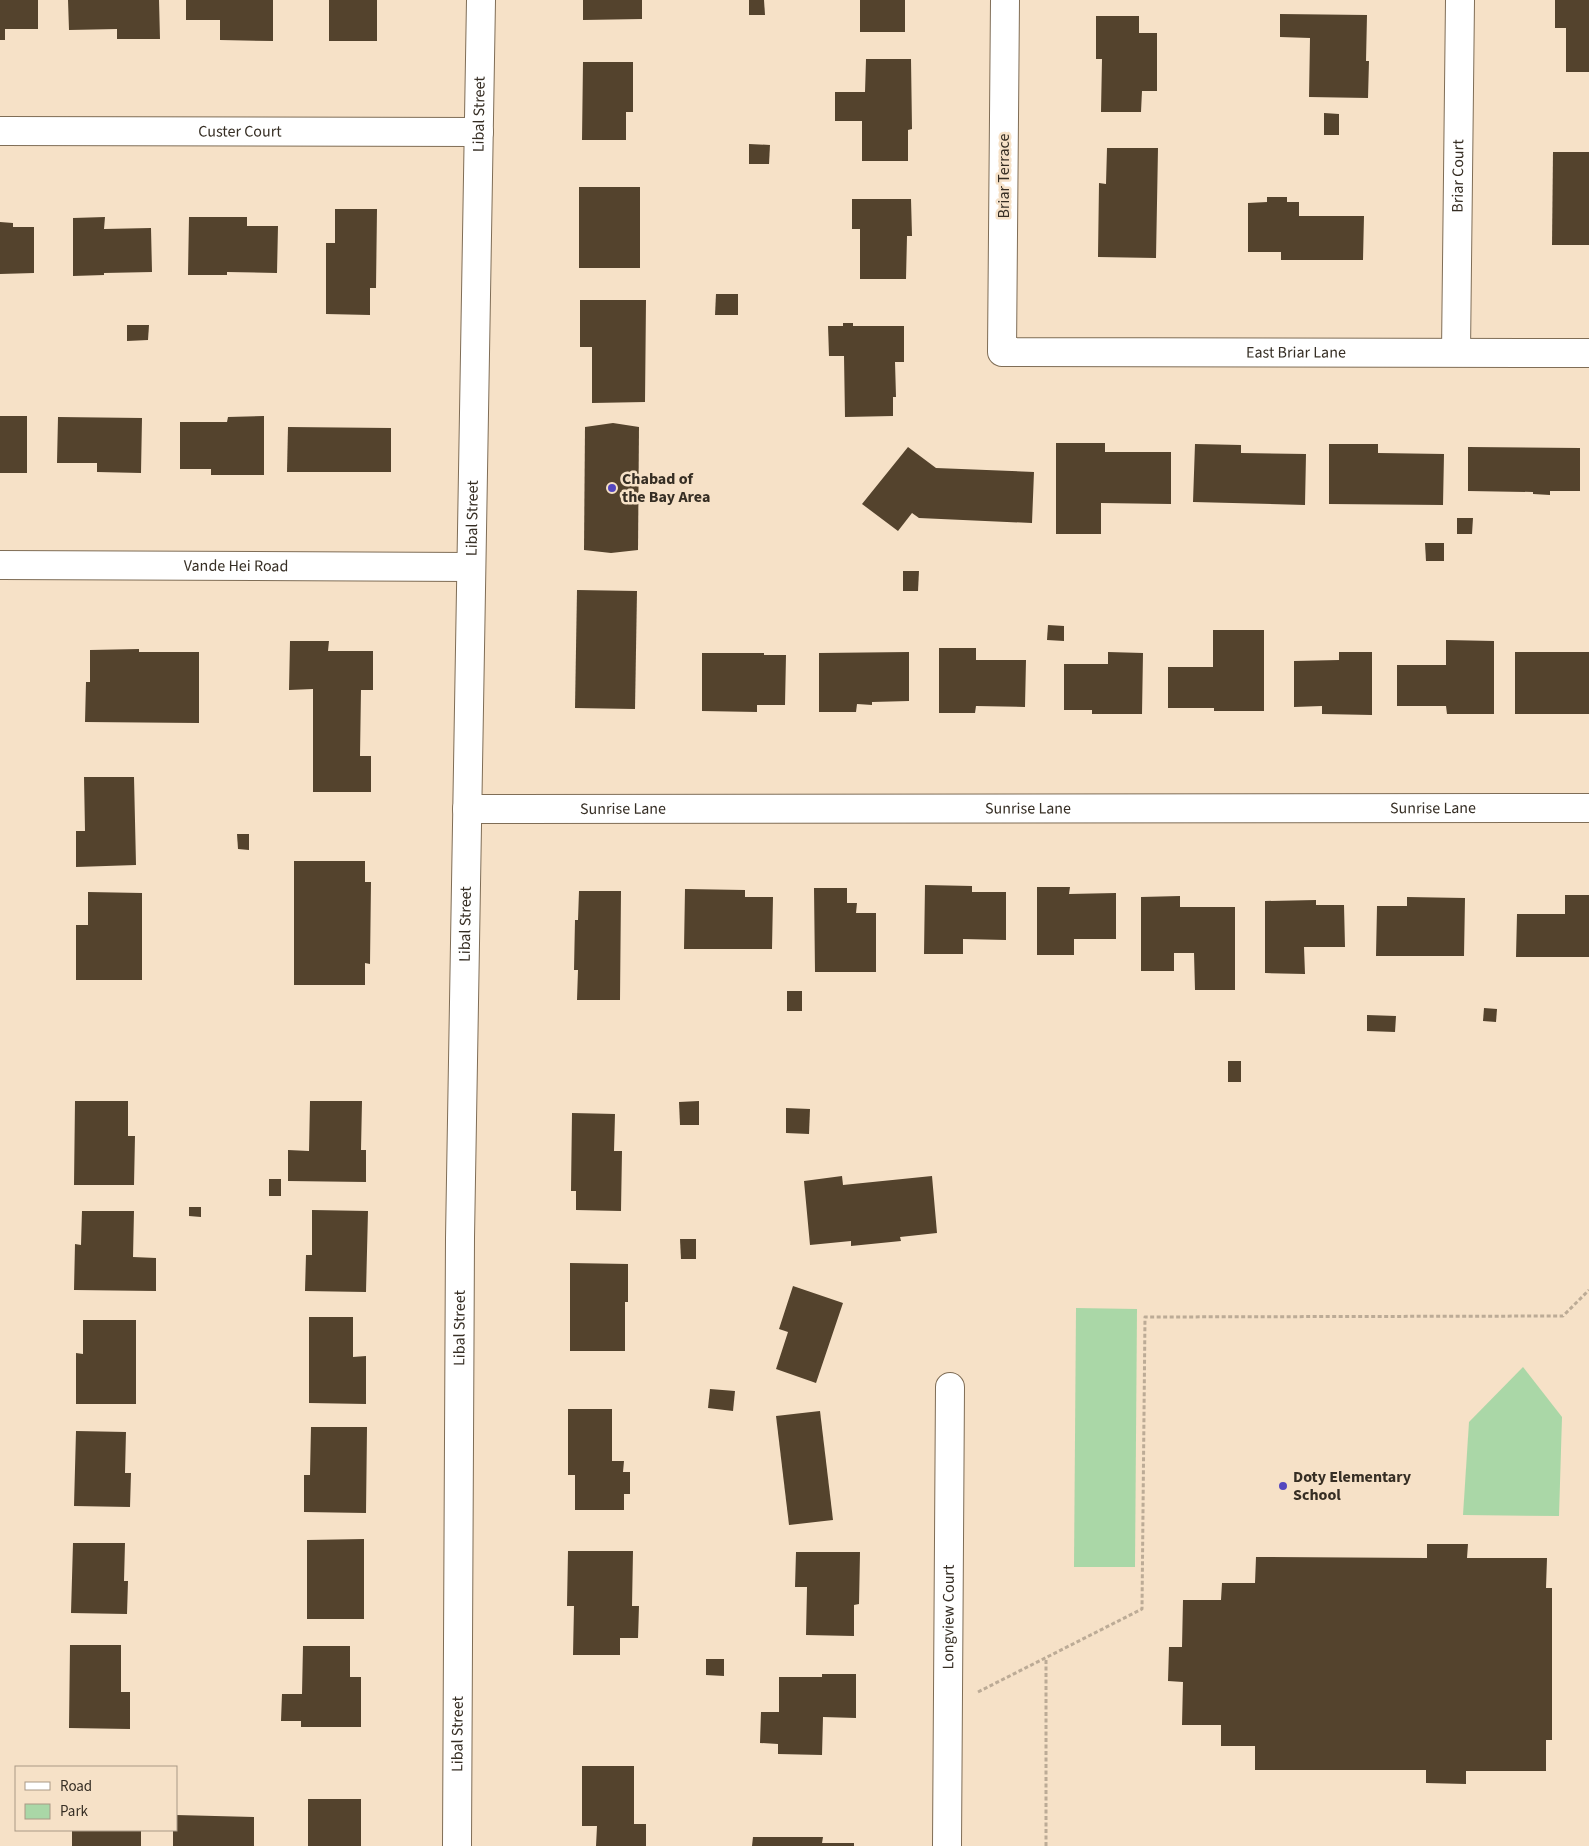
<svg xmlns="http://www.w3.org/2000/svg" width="1589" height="1846" viewBox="0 0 1589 1846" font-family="'Source Sans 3',sans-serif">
<rect width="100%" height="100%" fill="#f6e1c7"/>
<!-- green -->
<g fill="#aad7a7">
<polygon points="1076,1308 1137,1309 1135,1567 1074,1567"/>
<polygon points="1523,1367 1562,1417 1559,1516 1463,1515 1469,1422"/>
</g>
<!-- building -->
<g fill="#54432d">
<polygon points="0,0 38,0 38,29 5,29 5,40 0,40"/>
<polygon points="68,0 159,0 160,39 117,39 117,29 69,30"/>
<polygon points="186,0 273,0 273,41 220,40 220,20 186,20"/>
<rect x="329" y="0" width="48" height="41"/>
<polygon points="583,0 642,0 642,19 583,20"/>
<polygon points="749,0 764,0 765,15 749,15"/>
<rect x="860" y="0" width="45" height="32"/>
<polygon points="1555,0 1589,0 1589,72 1566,72 1566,28 1555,28"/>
<polygon points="1280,14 1367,15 1366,61 1369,61 1368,98 1309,97 1310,38 1280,37"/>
<polygon points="1096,16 1139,16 1139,33 1157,33 1157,91 1142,91 1141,112 1101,112 1102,59 1096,59"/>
<polygon points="866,59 911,59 912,129 908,130 908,161 862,161 862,121 835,121 835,92 865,92"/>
<polygon points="583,62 633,62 633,112 626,112 626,140 582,140"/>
<polygon points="1324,113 1339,114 1339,135 1324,135"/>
<polygon points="749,144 770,145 769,164 749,164"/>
<polygon points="1107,148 1158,148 1156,258 1098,257 1099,183 1106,184"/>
<polygon points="1553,152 1589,152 1589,245 1552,245"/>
<rect x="579" y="187" width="61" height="81"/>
<polygon points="1267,197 1287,197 1287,202 1299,202 1299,216 1364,216 1363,260 1281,260 1281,252 1248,252 1248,203 1267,202"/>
<polygon points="852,199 911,199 912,236 907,236 906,279 860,279 860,229 852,229"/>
<polygon points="335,209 377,209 376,288 370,288 370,315 326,314 326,243 335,243"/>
<polygon points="105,217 104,229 151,228 152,272 104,273 104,275 73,276 73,218"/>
<polygon points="189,217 247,217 247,226 278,226 277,273 227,272 227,275 188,275"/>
<polygon points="0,222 13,223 13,227 34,227 34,273 0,274"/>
<polygon points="716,294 738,294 738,315 715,315"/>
<polygon points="580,300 646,300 645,402 592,403 592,347 580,347"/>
<polygon points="843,323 853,323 853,326 904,326 904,362 895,362 896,397 893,397 893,416 845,417 844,356 829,356 828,326 843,326"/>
<polygon points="127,325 149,325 148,340 127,341"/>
<rect x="0" y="416" width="27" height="57"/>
<polygon points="264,416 264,475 211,475 211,469 180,469 180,422 227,422 228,417"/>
<polygon points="58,417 142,418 141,473 97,472 97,463 57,463"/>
<polygon points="613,423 639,427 638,550 611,553 584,550 585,427"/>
<polygon points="288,427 391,428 391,472 287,472"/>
<polygon points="1056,443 1105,443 1105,452 1171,452 1171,504 1101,503 1101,534 1056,534"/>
<polygon points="1195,444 1241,445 1241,453 1306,454 1305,505 1193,502"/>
<polygon points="1329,444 1378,444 1378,453 1444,454 1443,505 1329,504"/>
<polygon points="908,447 936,468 1034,472 1032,523 919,518 912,513 898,531 862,504"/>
<polygon points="1468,447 1580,448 1580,491 1550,491 1550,495 1533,494 1533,492 1468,491"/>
<polygon points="1457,518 1473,518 1472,534 1457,534"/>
<polygon points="1425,543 1444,543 1444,561 1426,561"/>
<polygon points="903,571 919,571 918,591 903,591"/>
<polygon points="577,590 637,591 635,709 575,708"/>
<polygon points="1048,625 1064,626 1064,641 1047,640"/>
<polygon points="1213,630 1264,630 1264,711 1214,711 1214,708 1168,708 1168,667 1213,667"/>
<polygon points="1446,640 1494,641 1494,714 1447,714 1446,706 1397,706 1397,665 1446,665"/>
<polygon points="290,641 329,641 328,651 373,651 373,690 361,690 360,756 371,756 371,792 313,792 313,689 289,690"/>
<polygon points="939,648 976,648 976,660 1026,660 1025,707 976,706 975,713 939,713"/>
<polygon points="139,649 139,652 199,652 199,723 85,722 86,682 90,682 90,650"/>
<polygon points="909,652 909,701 872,702 872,705 857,704 856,712 819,712 819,653"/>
<polygon points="1108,652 1143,653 1142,714 1092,714 1092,710 1064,710 1064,664 1108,664"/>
<polygon points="1339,652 1372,652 1372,715 1322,714 1322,706 1294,707 1294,661 1339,660"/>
<rect x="1515" y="652" width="74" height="62"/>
<polygon points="702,653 764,653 764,655 786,655 785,705 757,705 757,712 702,711"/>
<polygon points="84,777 134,777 136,865 76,867 76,831 85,831"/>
<polygon points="237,834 249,834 249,850 238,849"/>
<polygon points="294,861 365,861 365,882 371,882 370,964 365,963 365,985 294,985"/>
<polygon points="925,885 972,886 972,892 1006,892 1006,940 963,939 963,954 924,954"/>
<polygon points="1037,887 1070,887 1069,894 1116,893 1116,939 1074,939 1074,955 1037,955"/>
<polygon points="814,888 847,888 847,903 857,903 856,913 876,913 876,972 815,972"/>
<polygon points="685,889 745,890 745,897 773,897 772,949 684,949"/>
<polygon points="579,891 621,891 620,1000 577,1000 578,970 574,970 575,920 578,920"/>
<polygon points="88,892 142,893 142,980 76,980 76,925 88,925"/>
<polygon points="1565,895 1589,895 1589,957 1516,957 1517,914 1565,914"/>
<polygon points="1180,896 1180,907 1235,907 1235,990 1195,990 1194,953 1174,953 1174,971 1141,971 1141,897"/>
<polygon points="1407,897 1465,898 1464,956 1376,956 1377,906 1407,906"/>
<polygon points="1316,900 1316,905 1344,905 1345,947 1304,947 1305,974 1265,973 1265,901"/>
<rect x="787" y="991" width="15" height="20"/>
<polygon points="1484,1008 1497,1009 1496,1022 1483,1021"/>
<polygon points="1367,1015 1396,1016 1395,1032 1367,1031"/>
<rect x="1228" y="1061" width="13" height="21"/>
<polygon points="75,1101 128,1101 128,1136 135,1136 134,1185 74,1185"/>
<polygon points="310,1101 362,1101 361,1150 366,1150 366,1182 288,1181 288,1150 309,1151"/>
<polygon points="699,1101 699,1125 680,1125 679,1102"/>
<polygon points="786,1108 810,1109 809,1134 786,1133"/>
<polygon points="572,1113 615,1114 614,1151 622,1151 621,1211 576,1210 576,1191 571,1191"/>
<polygon points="842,1176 843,1185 932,1176 937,1233 900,1237 901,1241 851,1246 851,1241 810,1245 804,1181"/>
<rect x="269" y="1179" width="12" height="17"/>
<polygon points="189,1207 201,1207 201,1217 189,1216"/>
<polygon points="312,1210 368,1211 366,1292 305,1291 306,1255 312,1255"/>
<polygon points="82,1211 134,1211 133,1257 156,1258 156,1291 74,1290 75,1244 81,1245"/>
<polygon points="680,1239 696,1239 696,1259 681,1259"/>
<polygon points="570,1263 628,1264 628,1302 625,1302 625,1351 570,1351"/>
<polygon points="793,1286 843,1303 816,1383 776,1369 788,1332 779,1329"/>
<polygon points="309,1317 353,1317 353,1357 366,1356 366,1404 309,1403"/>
<polygon points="83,1320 136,1320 136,1404 76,1404 76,1353 83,1354"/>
<polygon points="710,1389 735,1391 733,1411 708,1408"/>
<polygon points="568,1409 612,1409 612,1461 624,1461 623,1472 630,1472 630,1494 624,1494 624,1510 575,1510 575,1475 568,1475"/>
<polygon points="820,1411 833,1520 789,1525 776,1416"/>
<polygon points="311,1427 367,1427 366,1513 304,1512 304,1475 310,1475"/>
<polygon points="76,1431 126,1432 125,1473 131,1473 130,1507 74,1506"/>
<polygon points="364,1539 364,1619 307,1619 307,1540"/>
<polygon points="73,1543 125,1543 124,1581 128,1581 127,1614 71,1613"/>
<polygon points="1427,1544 1468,1544 1467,1558 1547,1558 1546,1588 1552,1588 1552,1740 1546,1740 1546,1771 1466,1771 1466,1784 1426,1783 1426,1770 1255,1770 1255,1746 1221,1746 1221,1725 1182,1725 1183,1682 1168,1681 1169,1647 1182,1647 1183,1600 1221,1600 1222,1583 1255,1583 1256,1557 1427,1558"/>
<polygon points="568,1551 633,1551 632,1606 639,1606 638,1638 620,1638 620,1655 573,1655 574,1606 567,1606"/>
<polygon points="796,1552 860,1552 859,1604 854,1605 854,1636 806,1635 807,1587 795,1587"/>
<polygon points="70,1645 121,1645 121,1692 130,1692 130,1729 69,1728"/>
<polygon points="303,1646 350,1646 350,1677 361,1677 361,1727 301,1727 301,1721 281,1721 282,1694 302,1694"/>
<polygon points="706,1659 724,1659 724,1676 706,1675"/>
<polygon points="822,1674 856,1674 856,1718 823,1717 822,1755 778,1754 778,1744 760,1743 761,1712 779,1712 779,1677 822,1677"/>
<polygon points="582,1766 634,1766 634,1824 646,1824 646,1846 596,1846 597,1826 582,1826"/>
<rect x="308" y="1799" width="53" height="47"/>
<polygon points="176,1815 254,1817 254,1846 173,1846 173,1830 176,1830"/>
<rect x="72" y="1830" width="69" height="16"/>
<polygon points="753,1837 823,1837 822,1843 854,1843 854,1846 752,1846"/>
</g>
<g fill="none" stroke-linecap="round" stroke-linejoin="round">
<defs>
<g id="street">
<path id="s1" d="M1005 0 1002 352 1589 353"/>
<path id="s2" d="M0 131 479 132"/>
<path id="s3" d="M1456 352 1460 0"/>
<path id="s4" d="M0 565 471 567"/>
<path id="s5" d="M467 809 1589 808"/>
<path id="s6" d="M947 1846 950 1387"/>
</g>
<g id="secondary">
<path id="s7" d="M457 1846 460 1238 481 0"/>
</g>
</defs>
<!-- street casing -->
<use href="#street" stroke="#7f6d56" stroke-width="30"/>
<!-- secondary casing -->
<use href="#secondary" stroke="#7f6d56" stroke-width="30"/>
<!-- path -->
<g stroke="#bcab96" stroke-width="3" stroke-dasharray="4 2.5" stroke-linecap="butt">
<polyline points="978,1692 1142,1609 1145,1317 1563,1316 1589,1290"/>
<polyline points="1046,1846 1046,1658"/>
</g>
<!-- street -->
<use href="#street" stroke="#fff" stroke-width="28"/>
<!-- secondary -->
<use href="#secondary" stroke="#fff" stroke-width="28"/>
</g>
<!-- markers -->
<g fill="#5447bf" stroke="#f6e1c7" stroke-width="2">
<circle cx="612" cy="488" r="5"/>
<circle cx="1283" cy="1486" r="5"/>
</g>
<g text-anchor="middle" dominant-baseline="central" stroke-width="5" stroke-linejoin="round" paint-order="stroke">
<!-- street labels -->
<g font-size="16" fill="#362e24" stroke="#f6e1c7">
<text stroke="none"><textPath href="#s7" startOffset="1732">Libal Street</textPath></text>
<text stroke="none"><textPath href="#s2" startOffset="240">Custer Court</textPath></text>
<text transform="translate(1004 176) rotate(-90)">Briar Terrace</text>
<text stroke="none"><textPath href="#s3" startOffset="176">Briar Court</textPath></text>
<text stroke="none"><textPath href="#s1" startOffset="646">East Briar Lane</textPath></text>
<text stroke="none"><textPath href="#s7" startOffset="1328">Libal Street</textPath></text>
<text stroke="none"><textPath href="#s4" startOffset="236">Vande Hei Road</textPath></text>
<text stroke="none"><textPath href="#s5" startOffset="156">Sunrise Lane</textPath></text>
<text stroke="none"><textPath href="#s5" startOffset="561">Sunrise Lane</textPath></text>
<text stroke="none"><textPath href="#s5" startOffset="966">Sunrise Lane</textPath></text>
<text stroke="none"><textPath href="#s7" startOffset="922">Libal Street</textPath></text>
<text stroke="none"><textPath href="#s7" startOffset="518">Libal Street</textPath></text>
<text stroke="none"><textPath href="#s6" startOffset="229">Longview Court</textPath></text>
<text stroke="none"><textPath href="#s7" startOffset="112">Libal Street</textPath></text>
</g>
<!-- poi labels -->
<g font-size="16" font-weight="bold" fill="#362e24" stroke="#f6e1c7" text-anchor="start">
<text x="622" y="479">Chabad of<tspan x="622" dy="18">the Bay Area</tspan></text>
<text x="1293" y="1477">Doty Elementary<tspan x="1293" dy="18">School</tspan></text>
</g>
</g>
<!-- legend -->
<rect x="15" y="1766" width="162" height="65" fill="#f6e1c7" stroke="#a99986"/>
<rect x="25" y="1782" width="25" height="8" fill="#ffffff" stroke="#a99986"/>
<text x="60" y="1791" font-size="15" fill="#362e24">Road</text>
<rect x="25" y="1804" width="25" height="15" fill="#aad7a7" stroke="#a99986"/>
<text x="60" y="1816" font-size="15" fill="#362e24">Park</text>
</svg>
